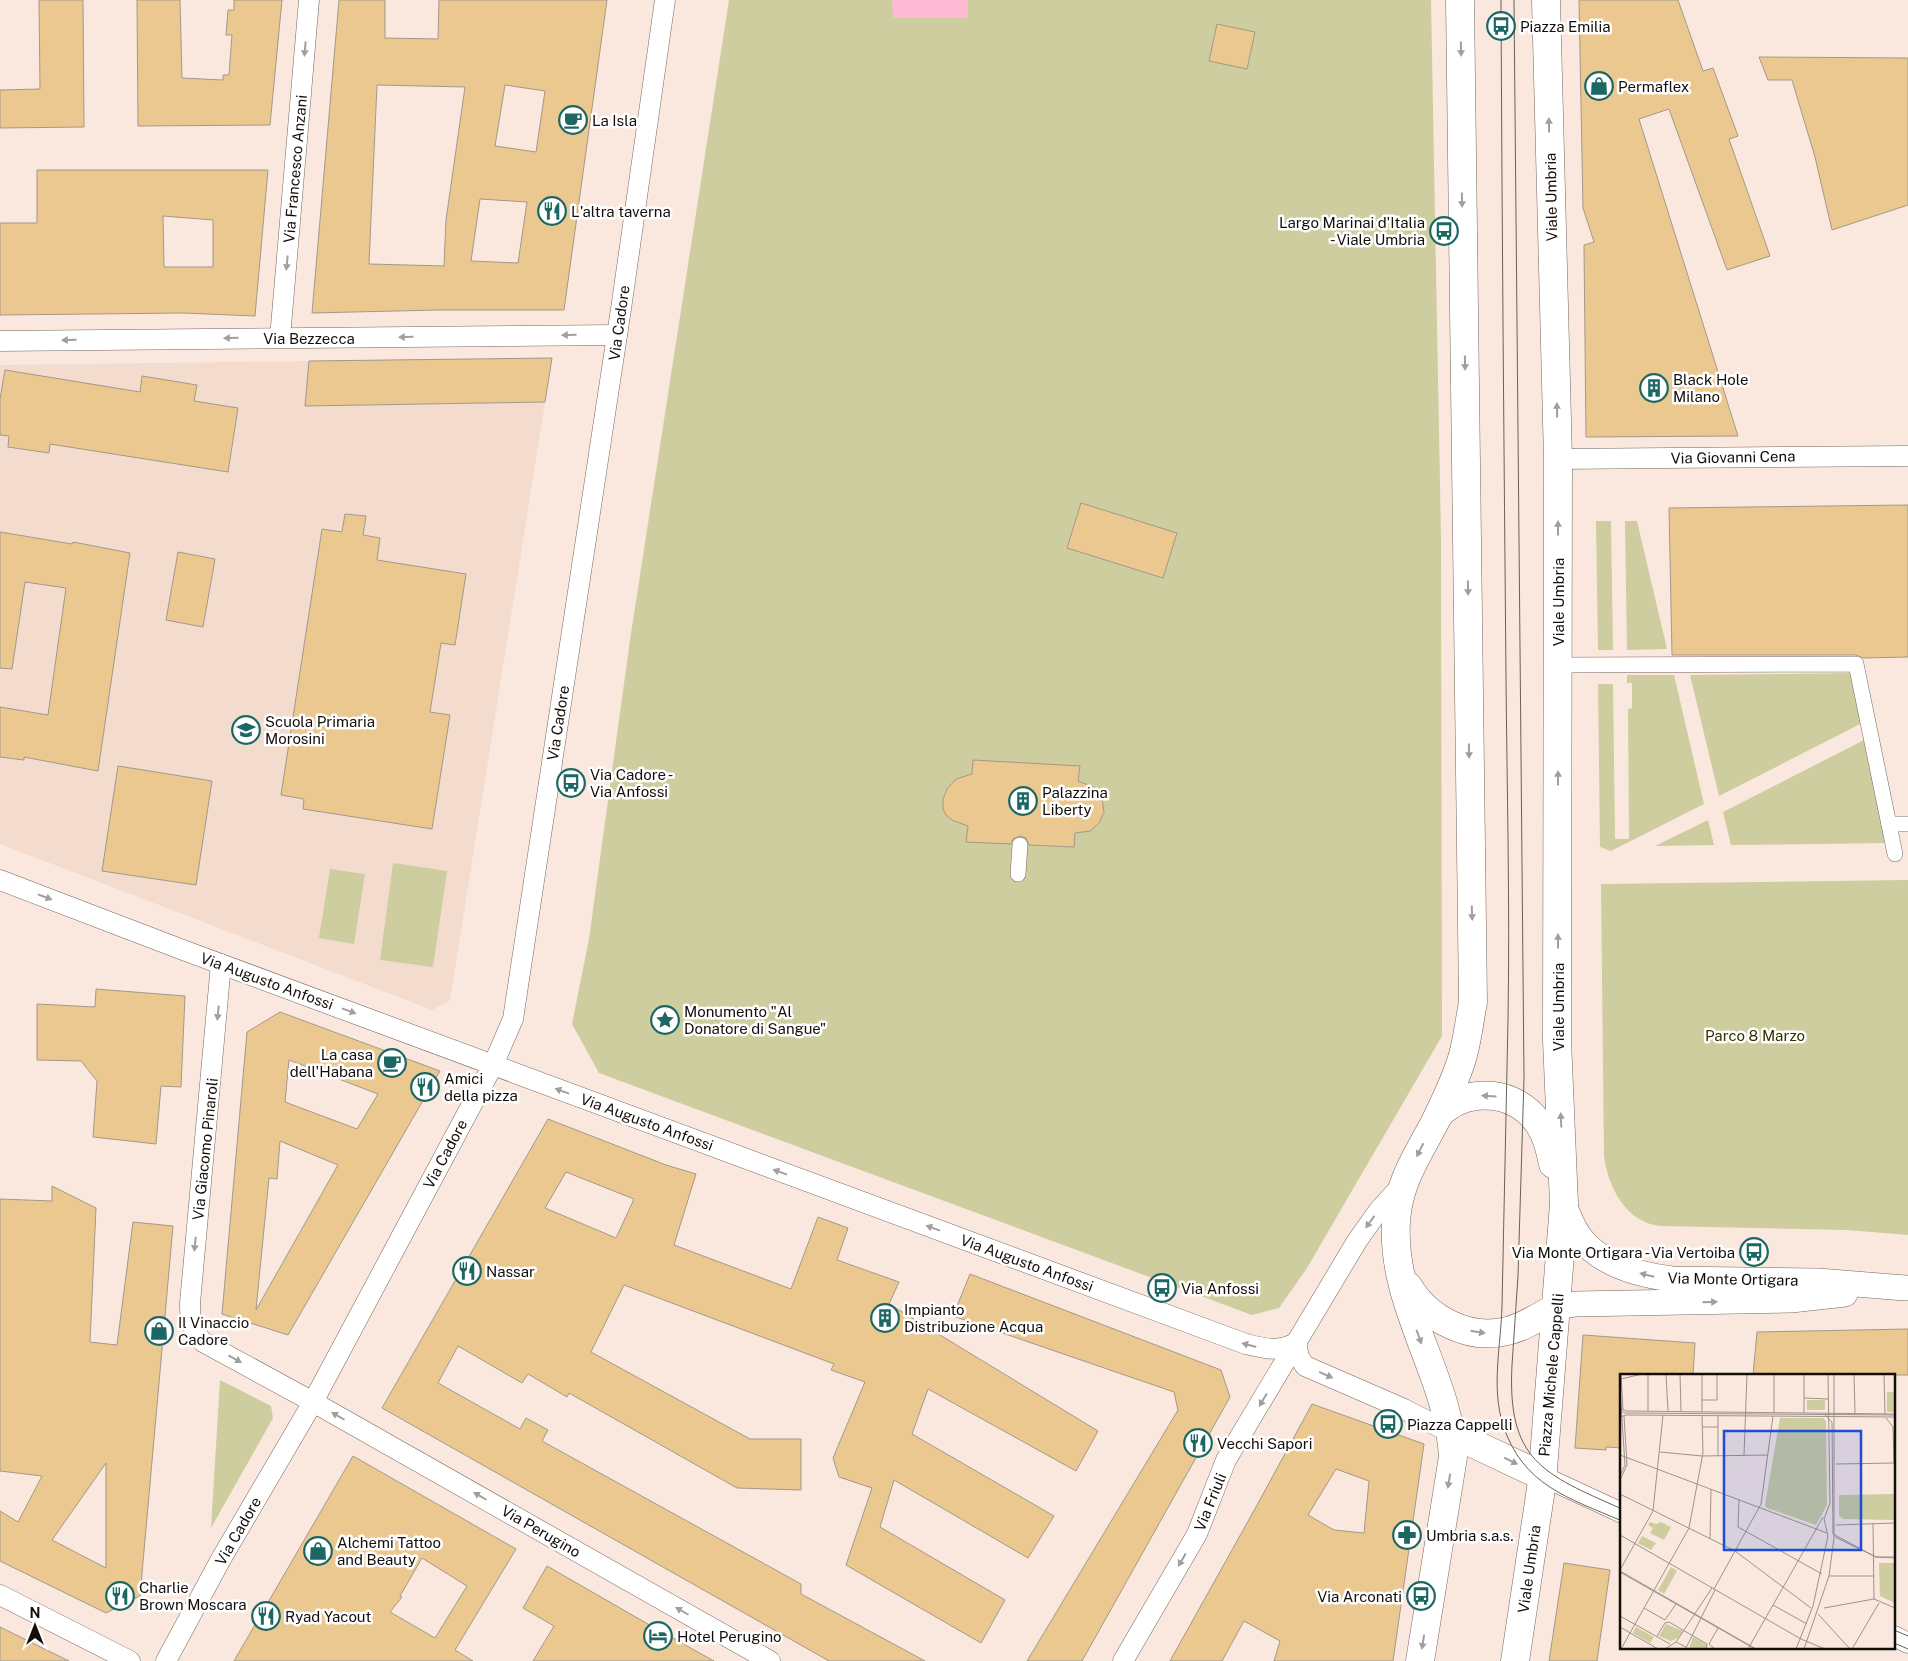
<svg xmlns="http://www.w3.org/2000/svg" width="1908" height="1661" viewBox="0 0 1908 1661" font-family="'Public Sans',sans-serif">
<rect width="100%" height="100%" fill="#fae8de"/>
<!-- built -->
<polygon fill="#f3dbcd" points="552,358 450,1000 432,1010 0,844 0,365"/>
<!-- green -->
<g fill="#cdcd9f">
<polygon points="729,0 1431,0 1441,539 1442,1036 1307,1268 1279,1308 1252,1315 599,1073 572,1024 589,939 630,640"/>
<polygon points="1596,521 1611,521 1613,650 1598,650"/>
<polygon points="1625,521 1637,521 1667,649 1627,650"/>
<polygon points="1860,673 1870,719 1719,796 1690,675"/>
<polygon points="1627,675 1674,675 1704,804 1611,851 1600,847 1598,684 1613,684 1615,839 1629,839 1628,709 1632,708 1632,683 1627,683"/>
<polygon points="1874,735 1890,843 1731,845 1723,812"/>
<polygon points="1708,820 1714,845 1655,846"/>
<polygon points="393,863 447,871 433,967 380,960"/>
<polygon points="330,869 365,874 354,944 319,938"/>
<path d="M1908 880V1235L1847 1230 1661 1226C1626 1223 1608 1187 1604 1156L1601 884Z"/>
<polygon points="220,1380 271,1406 273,1418 211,1528"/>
</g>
<!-- water -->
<polygon fill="#fdbad2" points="895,0 965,0 968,1 968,18 893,18 892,1"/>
<!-- building -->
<g fill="#ebc88f" stroke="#a2998a" fill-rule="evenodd">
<polygon points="39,0 83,0 84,127 0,128 0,90 40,89"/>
<polygon points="137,0 180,0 182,78 223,80 223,75 229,75 232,35 226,35 228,10 234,10 234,0 282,0 270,125 138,126"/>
<path d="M339 0H385V38L438 39 439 0H607L564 310H437L312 313ZM377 85 465 87 446 220 444 266 369 264ZM505 85 545 91 536 152 495 146ZM480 199 527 202 518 263 471 261Z"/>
<polygon points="1579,0 1678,0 1703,71 1713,68 1738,136 1729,139 1770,256 1727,270 1669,109 1639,119 1738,436 1586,437 1584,245 1594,242 1583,208"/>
<polygon points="1217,24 1255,32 1247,69 1209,61"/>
<polygon points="1759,57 1908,58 1908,205 1832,230 1815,157 1792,80 1768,80"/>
<path d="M37 170H268L255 316 183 313 0 315V223H37ZM163 216 213 220V267H164Z"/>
<polygon points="552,358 545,402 305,406 309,361"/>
<polygon points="5,370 140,392 142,376 197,385 194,401 238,408 228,472 50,444 49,453 8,447 9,436 0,435 0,399"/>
<polygon points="1081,503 1177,533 1163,578 1067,548"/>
<polygon points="1908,505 1908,657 1863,658 1856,655 1672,655 1669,508"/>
<polygon points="345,514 366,516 363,535 380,538 377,560 466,574 455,645 441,643 430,712 450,715 432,829 303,809 304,799 281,795 322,529 342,532"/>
<polygon points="0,532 72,544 73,542 130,553 98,771 24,757 24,760 0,757 0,707 48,715 66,588 25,582 12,669 0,668"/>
<polygon points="178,552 215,559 203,627 166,620"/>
<polygon points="973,760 1080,766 1078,781 1096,788 1102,798 1104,812 1099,823 1090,831 1075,833 1074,847 1029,845 1026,838 1020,836 1013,839 1011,844 966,842 968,826 952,820 946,815 943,809 943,799 947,789 956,779 972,774"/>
<polygon points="118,766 212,781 196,885 102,871"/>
<polygon points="96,989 185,996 181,1087 161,1086 156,1144 93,1137 97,1081 81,1061 37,1060 37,1004 95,1007"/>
<path d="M280 1012 440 1071 288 1335 222 1314 247 1032ZM289 1060 378 1094 357 1129 285 1102ZM280 1141 338 1165 256 1310 269 1178 277 1179Z"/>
<path d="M548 1119 666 1165 696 1174 674 1245 791 1289 818 1217 848 1228 837 1260 899 1282 889 1304 1098 1431 1076 1471 928 1389 912 1434 1054 1516 1028 1558 894 1480 880 1527 1005 1600 981 1643 846 1565 872 1488 839 1477 833 1458 865 1382 831 1370 834 1364 624 1285 591 1352 750 1439H801V1490L737 1488 569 1393 567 1397 528 1374 522 1383 458 1346 438 1383 520 1429 526 1418 548 1430 542 1441 801 1584V1594L925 1661H829L382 1408ZM566 1172 634 1199 616 1238 545 1208Z"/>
<path d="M52 1186 96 1208 90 1342 117 1345 133 1222 173 1226 140 1596 106 1613 0 1561V1511L18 1522 42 1476 0 1471V1199L52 1201ZM106 1463V1568L52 1540Z"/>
<polygon points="970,1274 1221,1370 1230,1397 1082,1661 1027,1661 1178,1410 1174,1392 953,1316"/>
<polygon points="1908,1329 1908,1375 1753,1375 1757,1332"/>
<polygon points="1583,1335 1695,1343 1693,1375 1622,1375 1622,1448 1606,1447 1606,1450 1575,1448"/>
<path d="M1312 1404 1424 1444 1393 1661H1274L1280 1641 1244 1621 1222 1661H1170L1256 1507ZM1336 1469 1369 1481 1364 1533 1334 1530 1308 1515Z"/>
<path d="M353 1456 516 1549 455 1650 473 1661H234ZM422 1558 467 1586 435 1638 390 1612 402 1597 400 1596Z"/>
<polygon points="1564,1563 1610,1570 1597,1661 1549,1661"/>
<polygon points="547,1566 653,1627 714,1661 533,1661 554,1626 523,1608"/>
<polygon points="0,1627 69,1661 0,1661"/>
</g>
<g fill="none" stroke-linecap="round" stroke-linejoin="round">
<defs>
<g id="pedestrian">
<polyline points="1558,665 1856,664 1895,854"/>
<polyline points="1889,824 1908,824"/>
<polyline points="1018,874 1020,845"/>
</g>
<g id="minor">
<polyline points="280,338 309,0"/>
<polyline points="0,341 617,335"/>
<polyline points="1558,459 1908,456"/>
<path d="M0 880 183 950 1246 1344C1267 1349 1276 1352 1296 1343"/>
<path d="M221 964 190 1303C190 1321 191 1329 203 1342L313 1402 770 1661"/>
<polyline points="1296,1343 1299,1357 1305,1366 1404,1409 1451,1433"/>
<polyline points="1542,1476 1622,1513"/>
<polyline points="0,1595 130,1661"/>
<polyline points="1894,1636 1908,1643"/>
<polyline points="166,1661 221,1559 313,1402 493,1065 513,1019 621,309 665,0"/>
<polyline points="1123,1661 1197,1534 1226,1460 1357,1241 1379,1210 1402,1185"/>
</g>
<g id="tertiary">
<path d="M1564 1204C1568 1215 1572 1226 1579 1236 1600 1265 1639 1275 1672 1279L1818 1281 1905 1288"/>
<polyline points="1556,1307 1576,1304 1791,1300 1845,1294"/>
</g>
<g id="primary">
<path d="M1439 1114C1468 1086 1516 1090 1539 1124 1547 1136 1550 1150 1553 1164"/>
<path d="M1408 1286C1427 1319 1469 1341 1507 1331 1524 1327 1541 1316 1556 1307"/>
<polyline points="1451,1433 1542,1476"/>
<path d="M1420 1661 1453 1457C1449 1376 1391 1306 1396 1222 1398 1180 1421 1151 1439 1114 1448 1094 1459 1073 1464 1051 1468 1035 1470 1018 1473 1002L1460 0"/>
<polyline points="1515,1661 1542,1482 1564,1204 1557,1040 1558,459 1546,0"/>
</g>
</defs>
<!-- pedestrian casing -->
<use href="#pedestrian" stroke="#76675e" stroke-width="16"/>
<!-- minor casing -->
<use href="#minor" stroke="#76675e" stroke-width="21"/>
<!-- tertiary casing -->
<use href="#tertiary" stroke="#76675e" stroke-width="26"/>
<!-- primary casing -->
<use href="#primary" stroke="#76675e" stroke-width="29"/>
<!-- pedestrian -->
<use href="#pedestrian" stroke="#fff" stroke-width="15"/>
<!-- minor -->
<use href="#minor" stroke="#fff" stroke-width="20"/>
<!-- tertiary -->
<use href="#tertiary" stroke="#fff" stroke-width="25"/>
<!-- primary -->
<use href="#primary" stroke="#fff" stroke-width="28"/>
<!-- tram -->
<g stroke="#6b605b" stroke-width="1">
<path d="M1501 0C1502 226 1504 451 1506 677 1507 791 1510 905 1508 1019 1506 1115 1504 1211 1502 1306 1501 1345 1491 1387 1503 1425 1523 1486 1569 1498 1622 1521"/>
<path d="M1514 0 1524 1078 1518 1276 1512 1365C1507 1461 1543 1474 1622 1509"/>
<polyline points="1894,1630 1908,1636"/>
<polyline points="1894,1643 1908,1649"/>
</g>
</g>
<!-- one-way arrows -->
<defs><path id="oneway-solid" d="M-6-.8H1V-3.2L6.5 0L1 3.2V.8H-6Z" transform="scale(1.25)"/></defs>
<g fill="#a19f9d">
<use href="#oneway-solid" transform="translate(305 49) rotate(95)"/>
<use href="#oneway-solid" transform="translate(1461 49) rotate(89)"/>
<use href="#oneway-solid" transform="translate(1549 125) rotate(-91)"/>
<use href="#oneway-solid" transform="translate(1462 200) rotate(89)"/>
<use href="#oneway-solid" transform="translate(287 263) rotate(95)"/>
<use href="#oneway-solid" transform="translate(569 335) rotate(179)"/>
<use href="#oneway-solid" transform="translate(406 337) rotate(179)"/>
<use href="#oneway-solid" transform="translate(231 338) rotate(179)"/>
<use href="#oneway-solid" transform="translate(69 340) rotate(179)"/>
<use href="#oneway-solid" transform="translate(1465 363) rotate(89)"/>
<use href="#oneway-solid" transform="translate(1557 410) rotate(-91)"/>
<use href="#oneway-solid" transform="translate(1558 528) rotate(-90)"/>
<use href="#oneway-solid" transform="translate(1468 588) rotate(89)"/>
<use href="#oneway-solid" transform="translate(1469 751) rotate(89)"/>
<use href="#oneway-solid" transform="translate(1558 778) rotate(-90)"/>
<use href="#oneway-solid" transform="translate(45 897) rotate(21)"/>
<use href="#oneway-solid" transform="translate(1472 913) rotate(88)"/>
<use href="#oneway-solid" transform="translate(1558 941) rotate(-90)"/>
<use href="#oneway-solid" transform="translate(349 1011) rotate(20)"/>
<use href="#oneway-solid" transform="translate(218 1013) rotate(96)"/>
<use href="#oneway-solid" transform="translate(562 1091) rotate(-160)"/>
<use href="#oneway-solid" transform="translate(1489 1096) rotate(-176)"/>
<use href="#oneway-solid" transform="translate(1561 1120) rotate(-93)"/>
<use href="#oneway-solid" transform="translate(1420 1150) rotate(117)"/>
<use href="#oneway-solid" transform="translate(780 1172) rotate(-160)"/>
<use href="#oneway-solid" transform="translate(1370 1222) rotate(126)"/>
<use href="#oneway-solid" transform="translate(933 1228) rotate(-160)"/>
<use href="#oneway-solid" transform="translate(195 1244) rotate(96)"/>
<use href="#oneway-solid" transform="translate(1647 1275) rotate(-166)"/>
<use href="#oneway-solid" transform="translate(1710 1302) rotate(-2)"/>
<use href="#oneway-solid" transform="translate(1478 1332) rotate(9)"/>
<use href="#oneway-solid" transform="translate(1419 1337) rotate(70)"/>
<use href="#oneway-solid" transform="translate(1249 1345) rotate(-165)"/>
<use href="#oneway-solid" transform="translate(235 1359) rotate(29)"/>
<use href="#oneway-solid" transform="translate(1326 1375) rotate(24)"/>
<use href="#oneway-solid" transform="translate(1263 1400) rotate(121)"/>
<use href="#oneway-solid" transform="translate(338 1416) rotate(-150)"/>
<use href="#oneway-solid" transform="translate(1511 1461) rotate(26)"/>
<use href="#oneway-solid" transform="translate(1449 1481) rotate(99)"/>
<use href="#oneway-solid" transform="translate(480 1496) rotate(-150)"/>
<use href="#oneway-solid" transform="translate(1182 1560) rotate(120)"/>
<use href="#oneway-solid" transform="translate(682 1611) rotate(-150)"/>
<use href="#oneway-solid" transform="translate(1423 1642) rotate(99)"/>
</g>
<!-- icons -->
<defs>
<symbol id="bus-ring" viewBox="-11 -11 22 22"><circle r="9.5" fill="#fff" stroke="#1b6763" stroke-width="1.5"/><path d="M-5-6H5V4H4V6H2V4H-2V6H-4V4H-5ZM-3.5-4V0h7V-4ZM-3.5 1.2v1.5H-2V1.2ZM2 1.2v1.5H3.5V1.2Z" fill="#1b6763"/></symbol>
<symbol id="shop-ring" viewBox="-11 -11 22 22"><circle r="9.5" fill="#fff" stroke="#1b6763" stroke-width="1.5"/><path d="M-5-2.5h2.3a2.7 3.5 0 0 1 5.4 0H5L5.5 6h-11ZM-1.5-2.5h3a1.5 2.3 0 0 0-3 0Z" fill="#1b6763"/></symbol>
<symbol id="cafe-ring" viewBox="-11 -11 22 22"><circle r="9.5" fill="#fff" stroke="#1b6763" stroke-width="1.5"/><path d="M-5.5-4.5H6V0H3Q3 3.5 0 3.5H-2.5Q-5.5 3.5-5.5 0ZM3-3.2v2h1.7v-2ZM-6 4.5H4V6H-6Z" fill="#1b6763"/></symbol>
<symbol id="restaurant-ring" viewBox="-11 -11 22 22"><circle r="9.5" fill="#fff" stroke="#1b6763" stroke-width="1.5"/><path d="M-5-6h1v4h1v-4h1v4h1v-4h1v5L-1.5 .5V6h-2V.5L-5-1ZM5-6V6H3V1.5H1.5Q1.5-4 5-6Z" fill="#1b6763"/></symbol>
<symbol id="building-ring" viewBox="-11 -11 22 22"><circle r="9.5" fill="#fff" stroke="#1b6763" stroke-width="1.5"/><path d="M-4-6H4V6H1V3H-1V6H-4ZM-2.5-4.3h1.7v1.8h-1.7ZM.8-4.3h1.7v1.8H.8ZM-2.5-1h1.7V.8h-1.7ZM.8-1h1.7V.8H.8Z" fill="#1b6763"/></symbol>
<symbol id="school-ring" viewBox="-11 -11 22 22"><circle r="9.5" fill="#fff" stroke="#1b6763" stroke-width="1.5"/><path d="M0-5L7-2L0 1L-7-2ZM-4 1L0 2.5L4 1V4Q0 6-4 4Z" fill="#1b6763"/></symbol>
<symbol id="sight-ring" viewBox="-11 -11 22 22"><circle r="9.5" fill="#fff" stroke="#1b6763" stroke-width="1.5"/><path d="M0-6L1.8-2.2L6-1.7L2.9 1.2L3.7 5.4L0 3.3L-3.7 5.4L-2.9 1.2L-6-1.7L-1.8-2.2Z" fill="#1b6763"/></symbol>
<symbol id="pharmacy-ring" viewBox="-11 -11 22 22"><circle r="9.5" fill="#fff" stroke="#1b6763" stroke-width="1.5"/><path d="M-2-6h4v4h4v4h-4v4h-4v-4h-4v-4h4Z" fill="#1b6763"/></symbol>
<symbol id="hotel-ring" viewBox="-11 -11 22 22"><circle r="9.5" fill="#fff" stroke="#1b6763" stroke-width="1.5"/><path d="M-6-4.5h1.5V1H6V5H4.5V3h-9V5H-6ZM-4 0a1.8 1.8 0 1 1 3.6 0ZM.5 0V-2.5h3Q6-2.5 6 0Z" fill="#1b6763"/></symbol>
</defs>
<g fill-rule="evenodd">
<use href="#bus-ring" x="1485" y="10" width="32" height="32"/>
<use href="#shop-ring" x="1583" y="70" width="32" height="32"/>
<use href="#cafe-ring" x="557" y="104" width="32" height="32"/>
<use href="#restaurant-ring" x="536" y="195" width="32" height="32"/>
<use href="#bus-ring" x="1428" y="215" width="32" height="32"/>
<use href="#building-ring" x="1638" y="372" width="32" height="32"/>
<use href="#school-ring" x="230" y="714" width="32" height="32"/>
<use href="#bus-ring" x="555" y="767" width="32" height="32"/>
<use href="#building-ring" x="1007" y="785" width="32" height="32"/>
<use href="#sight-ring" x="649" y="1004" width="32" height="32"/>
<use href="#cafe-ring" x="376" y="1047" width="32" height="32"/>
<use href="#restaurant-ring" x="409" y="1071" width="32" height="32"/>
<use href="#bus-ring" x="1738" y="1236" width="32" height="32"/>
<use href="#restaurant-ring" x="451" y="1255" width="32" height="32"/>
<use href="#bus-ring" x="1146" y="1272" width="32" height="32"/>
<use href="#building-ring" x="869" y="1302" width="32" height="32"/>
<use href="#shop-ring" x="143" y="1315" width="32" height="32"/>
<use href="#bus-ring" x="1372" y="1408" width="32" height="32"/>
<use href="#restaurant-ring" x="1182" y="1427" width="32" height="32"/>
<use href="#pharmacy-ring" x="1391" y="1519" width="32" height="32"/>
<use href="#shop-ring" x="302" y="1535" width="32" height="32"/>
<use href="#restaurant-ring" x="104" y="1580" width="32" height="32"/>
<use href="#bus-ring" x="1405" y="1580" width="32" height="32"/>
<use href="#restaurant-ring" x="250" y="1600" width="32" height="32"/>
<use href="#hotel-ring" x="642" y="1620" width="32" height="32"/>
</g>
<g text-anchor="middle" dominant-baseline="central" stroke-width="5" stroke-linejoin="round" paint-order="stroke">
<!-- poi labels -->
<g font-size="15" fill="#140e0b" stroke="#fff" text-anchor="start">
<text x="1520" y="26">Piazza Emilia</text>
<text x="1618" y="86">Permaflex</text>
<text x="592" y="120">La Isla</text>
<text x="571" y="211">L'altra taverna</text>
<text x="1425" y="222" text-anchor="end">Largo Marinai d'Italia<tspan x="1425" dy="17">- Viale Umbria</tspan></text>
<text x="1673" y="379">Black Hole<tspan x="1673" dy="17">Milano</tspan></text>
<text x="265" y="721">Scuola Primaria<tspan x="265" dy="17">Morosini</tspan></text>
<text x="590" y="774">Via Cadore -<tspan x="590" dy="17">Via Anfossi</tspan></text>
<text x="1042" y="792">Palazzina<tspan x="1042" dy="17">Liberty</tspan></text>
<text x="684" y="1011">Monumento "Al<tspan x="684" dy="17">Donatore di Sangue"</tspan></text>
<text x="373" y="1054" text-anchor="end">La casa<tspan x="373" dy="17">dell'Habana</tspan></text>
<text x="444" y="1078">Amici<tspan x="444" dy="17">della pizza</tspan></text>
<text x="1735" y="1252" text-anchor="end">Via Monte Ortigara - Via Vertoiba</text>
<text x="486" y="1271">Nassar</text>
<text x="1181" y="1288">Via Anfossi</text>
<text x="904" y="1309">Impianto<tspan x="904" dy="17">Distribuzione Acqua</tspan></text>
<text x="178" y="1322">Il Vinaccio<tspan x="178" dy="17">Cadore</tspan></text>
<text x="1407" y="1424">Piazza Cappelli</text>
<text x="1217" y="1443">Vecchi Sapori</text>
<text x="1426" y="1535">Umbria s.a.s.</text>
<text x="337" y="1542">Alchemi Tattoo<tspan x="337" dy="17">and Beauty</tspan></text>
<text x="139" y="1587">Charlie<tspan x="139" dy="17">Brown Moscara</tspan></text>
<text x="1402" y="1596" text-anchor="end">Via Arconati</text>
<text x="285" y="1616">Ryad Yacout</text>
<text x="677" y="1636">Hotel Perugino</text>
</g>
<!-- street labels -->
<g font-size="15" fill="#140e0b" stroke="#fff">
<text transform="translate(295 169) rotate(-85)">Via Francesco Anzani</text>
<text transform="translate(1551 197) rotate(-91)">Viale Umbria</text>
<text transform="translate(619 323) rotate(-82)">Via Cadore</text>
<text x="309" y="338">Via Bezzecca</text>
<text transform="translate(1733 457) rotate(-1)">Via Giovanni Cena</text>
<text transform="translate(1558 602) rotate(-90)">Viale Umbria</text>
<text transform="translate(558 723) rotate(-81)">Via Cadore</text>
<text transform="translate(267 981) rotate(20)">Via Augusto Anfossi</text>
<text transform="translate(1558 1007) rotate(-90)">Viale Umbria</text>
<text transform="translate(647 1122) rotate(20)">Via Augusto Anfossi</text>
<text transform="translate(205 1149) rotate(-84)">Via Giacomo Pinaroli</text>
<text transform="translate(445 1154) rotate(-62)">Via Cadore</text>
<text transform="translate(1027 1263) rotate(20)">Via Augusto Anfossi</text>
<text transform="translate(1733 1279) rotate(1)">Via Monte Ortigara</text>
<text transform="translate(1551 1375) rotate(-85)">Piazza Michele Cappelli</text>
<text transform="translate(1210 1502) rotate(-68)">Via Friuli</text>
<text transform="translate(238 1531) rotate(-60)">Via Cadore</text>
<text transform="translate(541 1531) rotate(30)">Via Perugino</text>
<text transform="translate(1529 1569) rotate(-82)">Viale Umbria</text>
</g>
<!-- park labels -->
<g font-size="15" fill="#333000" stroke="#fff">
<text x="1755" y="1035">Parco 8 Marzo</text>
</g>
</g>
<!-- overview -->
<g transform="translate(1620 1374)">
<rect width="275" height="275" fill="#fae8de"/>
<path d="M267 18H275V38H267ZM187 26H205V36H187ZM160 44H203L206 47 207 131 196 151 147 134 145 131ZM275 120V146L223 145 219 142V121ZM30 148 36 150 41 148 51 153 44 166 30 159 33 154 28 151ZM22 162 36 169 31 176 18 169ZM259 189H275V229L260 222ZM51 193 57 197 44 220 38 216ZM46 250 63 257 58 264 51 267 39 262ZM16 253 34 263 30 269 13 259ZM73 263 87 271 85 275H69Z" fill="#cdcd9f"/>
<path fill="none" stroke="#9e918a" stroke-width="1" d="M1 0 3 36M28 0V37M46 0 48 37M60 0 61 38M82 0V38M184 0V39M234 0 235 39M264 0 265 40M1 5 22 0M0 15 5 91 0 102M184 24 208 25M82 26H97V0M0 34 6 37 275 40M0 36 5 39 275 41M154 39V0M204 40 212 48 213 160 256 183H275M98 42V82M0 43 6 41 275 43M266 44 273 53 274 89M82 53H98M0 64V96M40 78 82 82 148 81M0 81 207 159M124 81 127 0M216 90 275 89M0 106 7 91 4 42M0 120 115 177 191 234M119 126 118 153 202 200M253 149 254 225 275 234M216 151 275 149M0 161 181 265 205 275M215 163 256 183 275 184M90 165 91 115M0 196 33 137 43 41M0 197 136 275M0 198 135 275M209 202H254M94 215 141 130 153 42M153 231 187 250M24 234 45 246 56 230M204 234 254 225M198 240 230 275M0 242 50 270M0 253 38 275M37 262 45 249 49 248 87 270 86 275M56 268 92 214M66 274 95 216M1 275 69 154 83 79 82 42M45 275 56 268 66 273M95 275 89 270 98 254M128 275 203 143M176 275 193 232 208 162 204 145 210 129 208 0M184 275 209 202 214 164V0M232 275 259 229"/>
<path fill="#1d4ed8" fill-opacity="0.15" stroke="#1d4ed8" stroke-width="2.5" d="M104 57H241V176H104Z"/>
<rect width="275" height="275" fill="none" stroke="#140e0b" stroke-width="2.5"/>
</g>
<!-- north arrow -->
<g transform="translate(35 1626)" stroke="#ffffff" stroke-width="4" paint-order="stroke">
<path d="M0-4L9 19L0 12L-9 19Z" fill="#140e0b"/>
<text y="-8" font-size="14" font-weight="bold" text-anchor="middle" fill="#140e0b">N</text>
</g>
</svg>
